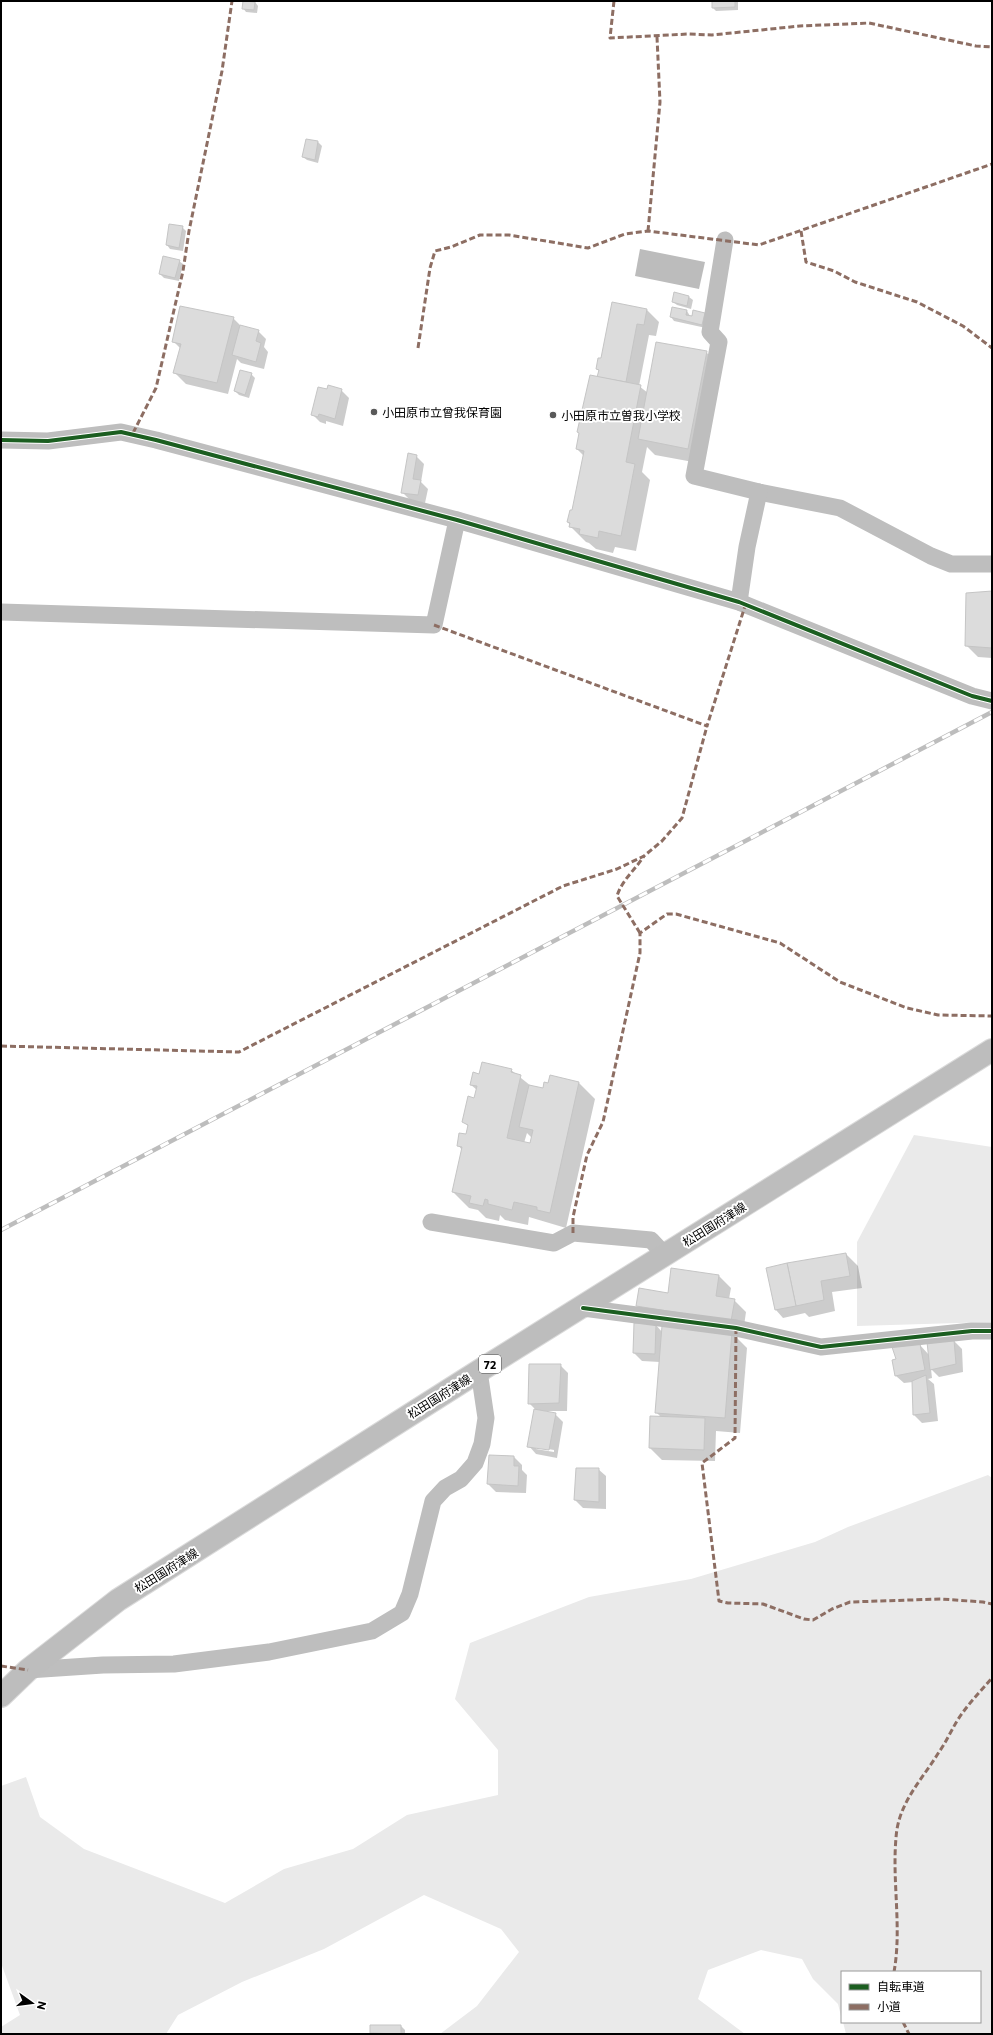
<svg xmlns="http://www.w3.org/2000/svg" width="993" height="2035" viewBox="0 0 993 2035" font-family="Commissioner,'Noto Sans JP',sans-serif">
<rect width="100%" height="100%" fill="#fff"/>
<!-- green -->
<g fill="#eaeaea">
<polygon points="914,1135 992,1147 992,1322 857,1326 857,1242"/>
<polygon points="988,1475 992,1478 992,2034 846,2034 843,2022 980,2022 980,1972 842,1972 842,2020 838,2004 813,1979 802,1959 761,1950 708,1970 698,1999 745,2034 440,2034 477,2006 519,1952 501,1929 424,1895 324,1949 242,1982 178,2015 166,2034 1,2034 1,2027 20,2015 1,1963 1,1786 26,1777 40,1817 84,1849 225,1903 284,1869 353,1849 407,1815 498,1795 498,1750 455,1699 470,1643 589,1597 691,1579 815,1542 848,1527"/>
</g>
<!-- water -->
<polygon fill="#bcbcbc" points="640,249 705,262 699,289 635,276"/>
<!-- shadow -->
<g fill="#0003" fill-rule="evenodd">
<polygon points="713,1 738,1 738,10 716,11 713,8"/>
<polygon points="255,2 258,6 257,13 246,12 243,8"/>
<polygon points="307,140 318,142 322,146 318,163 307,160 303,157"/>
<polygon points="182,227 186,231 183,251 170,249 167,245"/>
<polygon points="179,261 183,264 179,281 164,278 160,274"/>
<polygon points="675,294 689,297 693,300 691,309 677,305 673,302"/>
<polygon points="613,303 647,310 659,322 656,336 649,335 639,386 648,393 706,352 722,368 704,464 655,455 647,447 642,472 650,480 636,551 615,547 613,553 596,549 589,543 586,542 570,526 568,522 573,511 584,456 577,449 580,434 578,432 598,378 599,371 597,369 602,359"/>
<polygon points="673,308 687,311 690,316 704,314 706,328 674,321 671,317"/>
<polygon points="233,318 242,327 258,331 266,339 264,347 268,352 264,369 241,363 237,359 228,394 186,384 175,373 181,349 173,341"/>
<polygon points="251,374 255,378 249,398 239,395 235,391"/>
<polygon points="328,390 341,390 349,398 343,426 326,421 326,424 320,422 312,414"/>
<polygon points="416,456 424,464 421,482 428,489 425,503 410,500 402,492"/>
<polygon points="992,592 992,658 978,657 966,645"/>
<path d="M511 1070 531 1086 544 1089 548 1084 550 1077 579 1083 595 1099 566 1228 529 1217 528 1225 505 1220 500 1215 499 1221 486 1218 478 1210 469 1208 453 1192 462 1150 458 1145 467 1136 469 1127 463 1121 475 1099 477 1090 471 1085 480 1075ZM527 1133 532 1138 530 1145 524 1143Z"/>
<polygon points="846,1254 858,1266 862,1288 832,1292 835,1311 809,1317 805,1313 783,1318 776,1310 767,1269"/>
<polygon points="719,1276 731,1288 729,1299 734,1300 746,1312 743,1333 649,1318 637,1306"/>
<polygon points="635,1324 656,1325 662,1332 731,1332 747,1348 740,1433 716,1431 715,1461 662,1460 650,1448 661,1417 656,1412 660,1362 642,1361 634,1353"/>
<polygon points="954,1341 962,1349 963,1372 939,1377 931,1369 932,1378 928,1379 934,1384 938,1421 922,1423 914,1415 913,1382 904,1383 896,1376 897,1360 920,1345 929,1355"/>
<path d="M560 1365 568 1373 567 1411H542L555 1414 563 1422 557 1458 536 1454 529 1446 535 1409 529 1403ZM536 1447 554 1450V1452L536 1449Z"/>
<polygon points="514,1457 522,1465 522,1470 527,1475 526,1493 496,1492 488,1484"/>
<polygon points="598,1469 606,1476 606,1509 583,1508 575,1500"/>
<polygon points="371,2026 401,2026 405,2030 405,2034 372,2034"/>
</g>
<!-- building -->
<g fill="#dcdcdc" stroke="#c5c5c5">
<polygon points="243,1 255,2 254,10 242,9"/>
<polygon points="712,1 735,1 735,7 712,8"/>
<polygon points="306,139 318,141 315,160 302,157"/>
<polygon points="169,224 183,226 179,248 166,245"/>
<polygon points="163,256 180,260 175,278 159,274"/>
<polygon points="674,292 689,296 687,306 672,302"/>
<polygon points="612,302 647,309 644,325 637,324 626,382 597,377 599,370 596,369 598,358 601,358"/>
<polygon points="180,306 234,317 217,383 173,373 181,344 172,342"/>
<polygon points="672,307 687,310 686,315 692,316 693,310 705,313 702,325 670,317"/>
<polygon points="240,325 259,330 256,341 261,343 256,362 232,355"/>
<polygon points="656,342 707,351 688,449 638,439"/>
<polygon points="240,370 252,373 245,395 234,391"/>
<polygon points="590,375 641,385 626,462 635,464 621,536 599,531 598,538 579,534 580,529 569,527 570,523 567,522 570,510 572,510 584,451 576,449 579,433 577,432"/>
<polygon points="328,385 342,389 335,419 319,414 318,417 311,415 318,387 327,389"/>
<polygon points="408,453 417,455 413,479 421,480 418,495 401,493"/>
<polygon points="992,591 992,648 965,646 966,593"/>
<polygon points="482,1062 512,1069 511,1072 521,1075 507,1138 530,1143 533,1130 519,1127 529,1085 543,1088 544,1082 548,1083 550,1075 579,1082 550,1213 537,1210 537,1207 514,1202 512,1210 488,1204 488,1200 485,1199 483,1206 469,1203 471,1196 452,1192 462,1147 457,1146 459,1133 466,1134 468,1125 462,1122 468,1096 474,1098 477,1086 470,1085 473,1072 479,1074"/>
<polygon points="846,1253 850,1276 821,1281 824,1300 796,1306 787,1263"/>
<polygon points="787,1263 796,1306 775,1310 766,1268"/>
<polygon points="671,1268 719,1275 716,1296 735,1299 731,1321 636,1306 639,1288 668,1293"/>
<polygon points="634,1323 656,1324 655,1354 633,1353"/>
<polygon points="662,1326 732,1332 725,1418 655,1413"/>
<polygon points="954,1340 956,1364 930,1370 927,1342"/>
<polygon points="920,1344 925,1370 895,1376 892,1360 896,1359 892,1347"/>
<polygon points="529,1364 561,1364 559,1403 528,1404"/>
<polygon points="926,1375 930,1413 913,1415 912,1381"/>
<polygon points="534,1409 556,1413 549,1450 527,1447"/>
<polygon points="650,1416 705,1418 704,1450 649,1448"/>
<polygon points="489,1455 514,1456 514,1466 519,1466 518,1486 487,1484"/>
<polygon points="576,1468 599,1468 599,1502 574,1500"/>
<polygon points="370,2025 401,2025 401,2034 370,2033"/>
</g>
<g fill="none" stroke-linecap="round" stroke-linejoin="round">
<defs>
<polyline id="major" points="1,1696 28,1670 118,1600 479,1371 992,1050"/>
</defs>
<!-- major casing -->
<use href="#major" stroke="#dbdbdb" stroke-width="24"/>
<!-- minor -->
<g stroke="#bebebe" stroke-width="17">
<polyline points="725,240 710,332 719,342 694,476 759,492 840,508 931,556 951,564 992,564"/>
<polyline points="1,440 48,441 121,432 156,440 457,520 739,602 972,696 992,701"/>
<polyline points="739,602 747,547 759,492"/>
<polyline points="1,612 434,625 457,520"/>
<polyline points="431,1222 554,1243 573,1233 651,1240 665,1255"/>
<polyline points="583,1308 736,1328 821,1347 972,1331 992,1331"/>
<polyline points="28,1670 103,1665 174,1664 269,1652 372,1631 402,1613 410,1594 433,1501 445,1488 461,1479 475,1463 482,1444 486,1418 479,1371"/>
</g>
<!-- major -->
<use href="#major" stroke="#bdbdbd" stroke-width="22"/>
<defs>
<polyline id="rail" points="1,1230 992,712"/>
</defs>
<!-- rail casing -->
<use href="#rail" stroke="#bdbdbd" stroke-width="4.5"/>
<!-- rail -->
<use href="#rail" stroke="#fff" stroke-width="3" stroke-dasharray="9" stroke-linecap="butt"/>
<!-- quiet -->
<g stroke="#8d6e63" stroke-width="3" stroke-dasharray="6 3" stroke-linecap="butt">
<polyline points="614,1 610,38 689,34 712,35 800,26 869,23 976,46 992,47"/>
<polyline points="648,231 660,102 657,37"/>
<polyline points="801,231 806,262 834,271 855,282 917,302 963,326 992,348"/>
<polyline points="418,348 430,268 435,251 451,247 480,235 509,235 588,248 625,234 648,231 759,245 992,164"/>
<polyline points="133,433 156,388 183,271 189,231 222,71 232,1"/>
<polyline points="434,625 707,726 745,606"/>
<path d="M640 933 617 896C622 880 635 870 644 856"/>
<polyline points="1,1046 239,1052 563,886 617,869 644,856 662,841 682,818 707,726"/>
<polyline points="573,1233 573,1217 587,1155 603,1122 640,953 640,933 667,914 676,914 780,943 840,982 907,1008 938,1015 992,1016"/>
<polyline points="736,1328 735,1438 702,1463 719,1601 728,1603 763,1604 804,1619 813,1620 832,1609 850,1602 941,1599 983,1602 992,1604"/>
<polyline points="1,1666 28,1670"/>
<path d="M894 1972C902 1928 892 1882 896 1838 898 1803 922 1780 939 1752 946 1742 951 1731 957 1721 967 1705 980 1692 992 1678"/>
<polyline points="903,2022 909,2034"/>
</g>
<defs>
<g id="cycleway">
<polyline points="1,440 48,441 121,432 156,440 457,520 739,602 972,696 992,701"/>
<polyline points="583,1308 736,1328 821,1347 972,1331 992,1331"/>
</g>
</defs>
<!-- cycleway casing -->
<use href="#cycleway" stroke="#fff" stroke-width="6"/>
<!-- cycleway -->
<use href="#cycleway" stroke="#1b5e20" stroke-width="4"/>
</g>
<!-- markers -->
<g fill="#595959" stroke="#fff" stroke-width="1.5">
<circle cx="374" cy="412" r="4"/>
<circle cx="553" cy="415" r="4"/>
</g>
<g text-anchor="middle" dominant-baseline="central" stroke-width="4" stroke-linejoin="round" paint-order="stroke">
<!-- shield labels -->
<rect fill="#fff" stroke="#4c4c4c" stroke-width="1" x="479" y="1355" width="22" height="18" rx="3"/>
<g font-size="11" font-weight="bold" fill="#000">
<text x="490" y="1364">72</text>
</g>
<!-- poi labels -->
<g font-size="12" fill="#000" stroke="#fff" text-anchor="start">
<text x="382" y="412">小田原市立曾我保育園</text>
<text x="561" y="415">小田原市立曽我小学校</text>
</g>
<!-- street labels -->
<g font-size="12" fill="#000" stroke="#fff">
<text transform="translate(714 1224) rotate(-32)">松田国府津線</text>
<text transform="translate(439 1396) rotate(-32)">松田国府津線</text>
<text transform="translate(166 1570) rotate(-32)">松田国府津線</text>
</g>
</g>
<!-- border -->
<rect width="993" height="2035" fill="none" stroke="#000000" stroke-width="4"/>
<!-- legend -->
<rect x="841" y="1971" width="140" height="52" fill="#ffffff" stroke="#999999"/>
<rect x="849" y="1984" width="20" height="6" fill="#1b5e20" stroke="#999999"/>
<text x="877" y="1991" font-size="12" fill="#000000">自転車道</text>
<rect x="849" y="2004" width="20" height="6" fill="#8d6e63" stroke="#999999"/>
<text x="877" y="2011" font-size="12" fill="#000000">小道</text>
<!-- north arrow -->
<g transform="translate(32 2003) rotate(104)" stroke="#ffffff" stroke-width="3" paint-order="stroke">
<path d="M0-3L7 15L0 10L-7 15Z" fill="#000000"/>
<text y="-6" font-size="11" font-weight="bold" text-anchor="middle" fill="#000000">N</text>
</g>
</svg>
